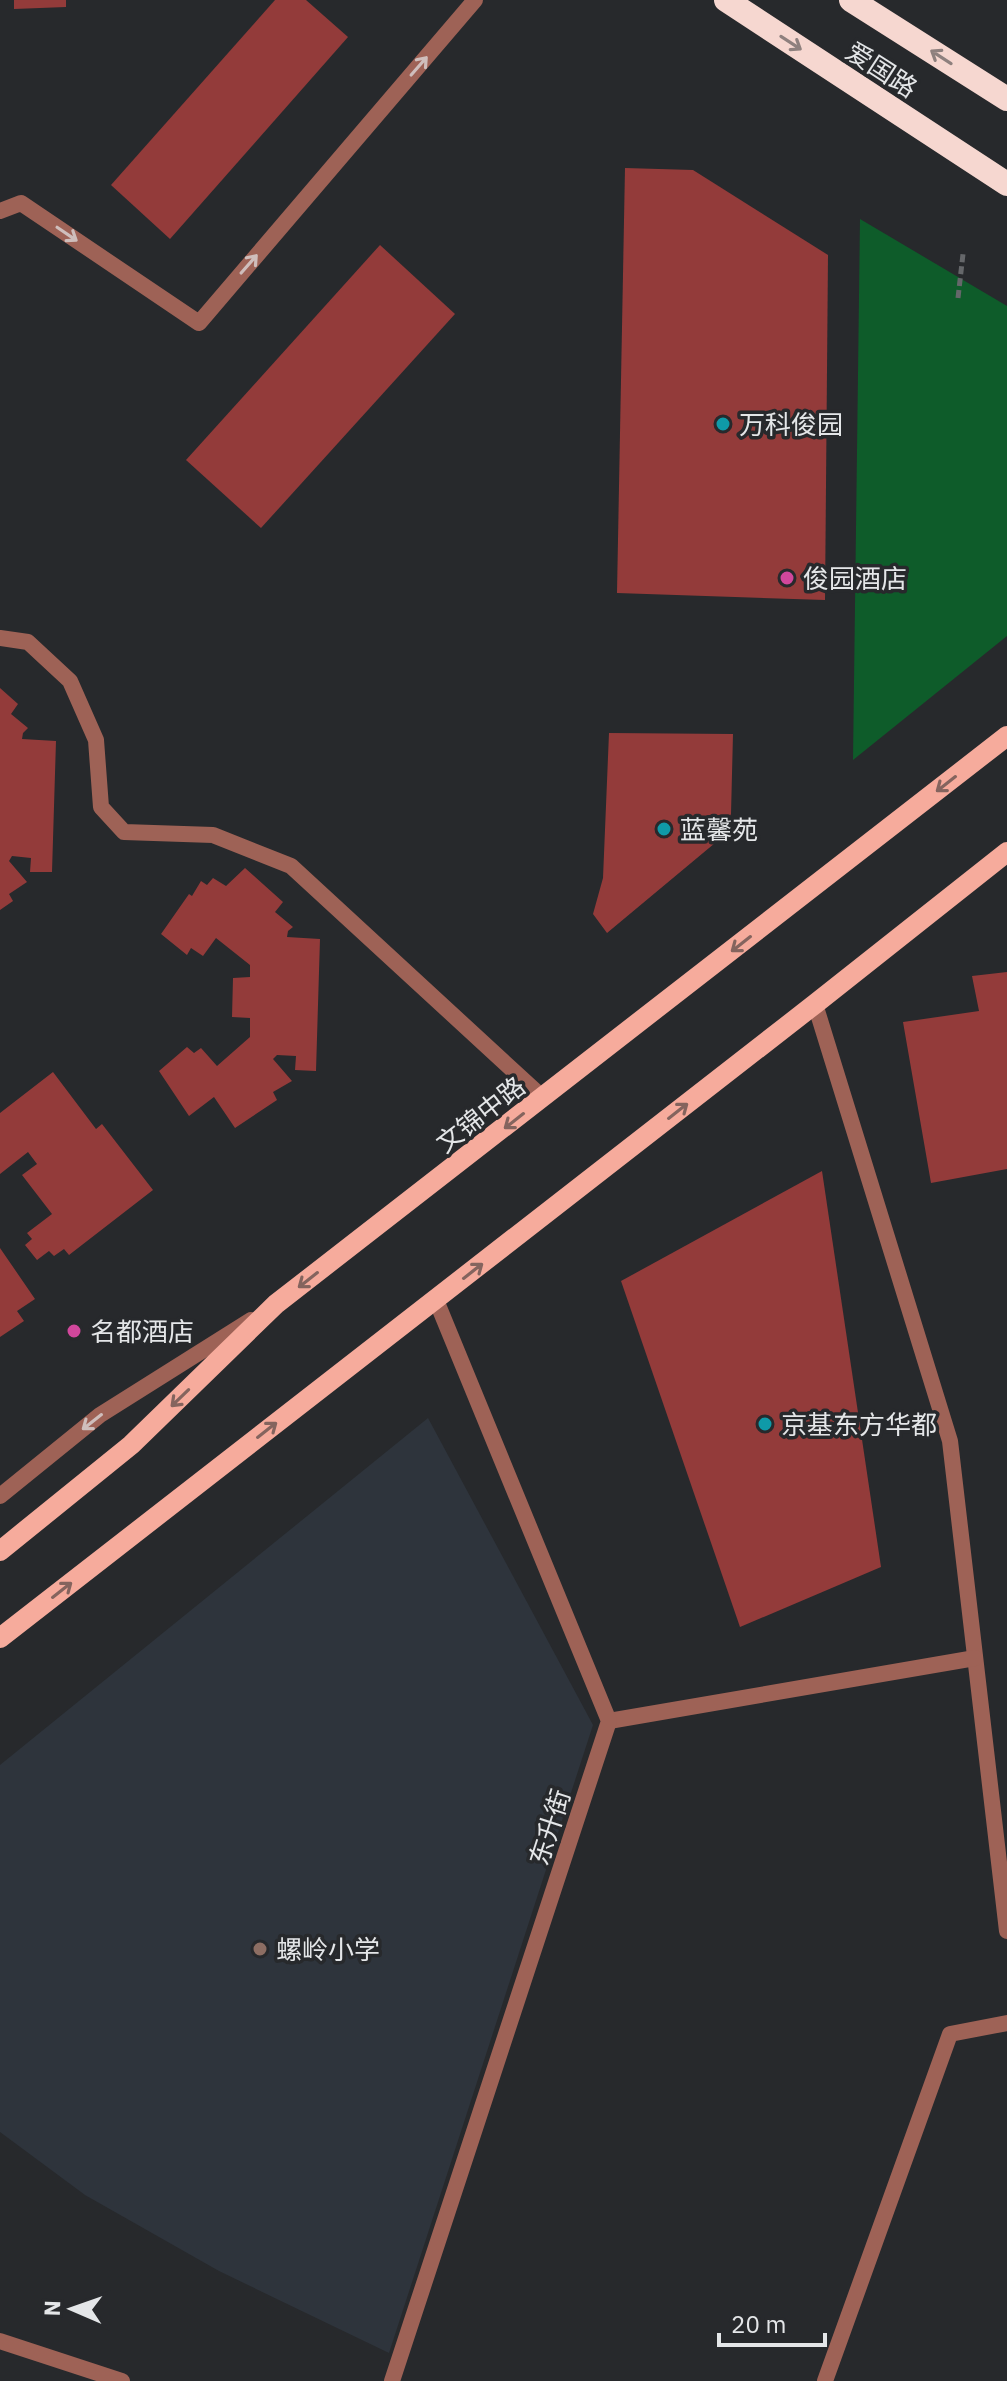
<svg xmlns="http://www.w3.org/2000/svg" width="1007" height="2381" viewBox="0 0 1007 2381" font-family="'IBM Plex Sans','Noto Sans SC',sans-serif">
<rect width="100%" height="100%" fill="#27292c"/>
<!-- built -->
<polygon fill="#2e343c" points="428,1418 593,1725 389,2353 219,2271 85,2195 0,2132 0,1765"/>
<!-- green -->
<polygon fill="#0e5c2a" points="860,219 1007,306 1007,636 853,760"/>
<!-- building -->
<g fill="#933b3a">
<polygon points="14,0 66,0 66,7 14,9"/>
<polygon points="275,0 306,0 348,37 170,239 111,185"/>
<polygon points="625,168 693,170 828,255 825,600 617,593"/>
<polygon points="380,245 455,314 261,528 186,460"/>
<polygon points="0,688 18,704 11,714 28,728 23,733 22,739 56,741 52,872 30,872 31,858 12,856 9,861 27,882 9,894 13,901 0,910"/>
<polygon points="609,733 733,734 731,814 715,843 607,933 593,914 603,878"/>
<polygon points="245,868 283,902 275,912 293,927 288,931 287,937 320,939 316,1071 295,1070 296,1056 277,1055 273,1059 292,1081 273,1092 277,1100 235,1128 214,1097 189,1116 159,1071 187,1047 194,1053 201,1048 217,1066 250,1037 250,1018 232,1017 233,978 250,977 250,965 216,938 203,956 191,948 187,955 161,934 189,894 192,896 201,881 207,885 213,878 226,886"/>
<polygon points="1007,972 1007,1169 931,1183 903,1022 979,1011 972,976"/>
<polygon points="53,1072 96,1129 102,1124 153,1190 69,1255 64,1249 54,1256 49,1251 37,1260 25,1245 32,1239 27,1233 52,1214 22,1175 37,1164 28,1152 0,1174 0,1113"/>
<polygon points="822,1171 881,1567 740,1627 621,1281"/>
<polygon points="0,1248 35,1299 17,1311 24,1321 0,1337"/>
</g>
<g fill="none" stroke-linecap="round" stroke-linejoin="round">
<!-- path -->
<polyline stroke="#65676a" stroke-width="5" stroke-dasharray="8 4" stroke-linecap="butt" points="958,298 963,254"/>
<!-- lane -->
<g stroke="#9e6256" stroke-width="16">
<polyline points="0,211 21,203 199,323 475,0"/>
<polyline points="0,638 28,642 70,681 96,740 101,807 124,832 213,835 291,866 543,1098"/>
</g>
<!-- street -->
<g stroke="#9e6256" stroke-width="16">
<polyline points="815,1004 950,1441 1007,1931"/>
<polyline points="0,1496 100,1415 251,1320"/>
<polyline points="609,1721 975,1658"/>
<polyline points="0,2341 122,2381"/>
<polyline points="392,2381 609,1721 436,1300"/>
<polyline points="825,2381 950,2034 1007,2023"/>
</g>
<!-- primary -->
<g stroke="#f6ab9c" stroke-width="20">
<polyline points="0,1551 131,1445 276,1304 1007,736"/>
<polyline points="0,1638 815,1004 1007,852"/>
</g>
<!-- highway -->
<g stroke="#f6d7d0" stroke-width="24">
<polyline points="726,0 1007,184"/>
<polyline points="851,0 1007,99"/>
</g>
</g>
<!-- one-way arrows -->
<defs><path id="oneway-shaft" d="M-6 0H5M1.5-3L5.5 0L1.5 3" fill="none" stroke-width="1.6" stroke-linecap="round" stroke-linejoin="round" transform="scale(2)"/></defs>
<g stroke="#8e807e">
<use href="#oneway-shaft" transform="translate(791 43) rotate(33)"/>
<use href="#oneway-shaft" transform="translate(941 57) rotate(-147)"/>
</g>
<g stroke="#cfbebc">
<use href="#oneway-shaft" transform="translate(419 66) rotate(-49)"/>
<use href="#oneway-shaft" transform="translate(67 234) rotate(34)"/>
<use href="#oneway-shaft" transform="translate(249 264) rotate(-49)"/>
<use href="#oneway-shaft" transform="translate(92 1422) rotate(142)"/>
</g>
<g stroke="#84645e">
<use href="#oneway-shaft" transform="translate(946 784) rotate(142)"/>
<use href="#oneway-shaft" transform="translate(741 944) rotate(142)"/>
<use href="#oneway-shaft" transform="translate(678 1111) rotate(-38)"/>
<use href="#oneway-shaft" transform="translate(514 1121) rotate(142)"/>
<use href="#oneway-shaft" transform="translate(473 1271) rotate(-38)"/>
<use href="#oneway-shaft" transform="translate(308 1280) rotate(142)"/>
<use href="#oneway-shaft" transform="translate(180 1398) rotate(136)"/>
<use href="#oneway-shaft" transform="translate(267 1430) rotate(-38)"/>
<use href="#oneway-shaft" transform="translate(62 1590) rotate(-38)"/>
</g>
<!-- markers -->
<g fill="#0f9aa8" stroke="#27292c" stroke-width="3">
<circle cx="723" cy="424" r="8"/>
<circle cx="664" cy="829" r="8"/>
<circle cx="765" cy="1424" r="8"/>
</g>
<g fill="#d1479c" stroke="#27292c" stroke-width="3">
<circle cx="787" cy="578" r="8"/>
<circle cx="74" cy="1331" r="8"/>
</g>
<circle fill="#8d6e63" stroke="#27292c" stroke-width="3" cx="260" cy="1949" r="8"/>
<g text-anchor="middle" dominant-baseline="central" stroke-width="7" stroke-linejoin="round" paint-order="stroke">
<!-- street labels -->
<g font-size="26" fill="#e4e6e8" stroke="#27292c">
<text transform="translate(882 69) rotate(33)">爱国路</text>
<text transform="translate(480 1114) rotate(-38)">文锦中路</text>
<text transform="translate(549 1827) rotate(-72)">东升街</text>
</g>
<!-- poi labels -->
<g font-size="26" fill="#e4e6e8" stroke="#27292c" text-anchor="start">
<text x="739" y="424">万科俊园</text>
<text x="803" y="578">俊园酒店</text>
<text x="680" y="829">蓝馨苑</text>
<text x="90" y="1331">名都酒店</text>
<text x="781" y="1424">京基东方华都</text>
<text x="276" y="1949">螺岭小学</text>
</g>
</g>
<!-- north arrow -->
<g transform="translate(72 2309) rotate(272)" stroke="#27292c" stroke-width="6" paint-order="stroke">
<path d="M0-6L14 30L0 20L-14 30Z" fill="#e4e6e8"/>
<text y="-12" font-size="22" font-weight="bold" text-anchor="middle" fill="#e4e6e8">N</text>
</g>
<!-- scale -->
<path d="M719 2333v12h106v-12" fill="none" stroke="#e4e6e8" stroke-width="4"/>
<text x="731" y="2333" font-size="24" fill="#e4e6e8" stroke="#27292c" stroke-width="6" paint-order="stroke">20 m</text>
</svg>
